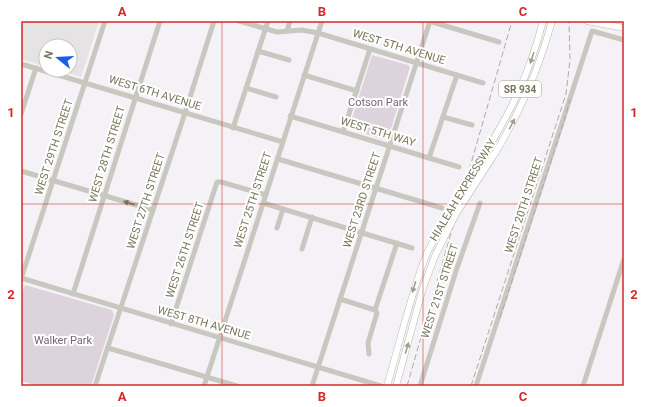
<svg xmlns="http://www.w3.org/2000/svg" width="645" height="407" viewBox="0 0 645 407" font-family="Roboto,sans-serif">
<rect width="100%" height="100%" fill="#f4f2f6"/>
<!-- built -->
<polygon fill="#e5e3e3" points="21,21 99,21 81,77 57,70 70,70 70,46 46,46 46,67 21,59"/>
<!-- green -->
<g fill="#ddd3dd">
<polygon points="372,55 408,65 410,67 388,138 384,140 349,128"/>
<polygon points="25,285 112,310 114,315 91,386 38,386 21,381 21,295"/>
</g>
<g fill="none" stroke-linecap="round" stroke-linejoin="round">
<defs>
<g id="major">
<polyline points="587,21 624,28"/>
<path d="M485 153C498 132 510 111 520 88 530 66 537 44 543 21"/>
<path d="M494 155C521 111 538 71 552 21"/>
<path d="M387 386C400 342 410 296 427 253"/>
<polyline points="396,386 423,288 435,256"/>
</g>
</defs>
<!-- major casing -->
<use href="#major" stroke="#bbbab1" stroke-width="7"/>
<!-- minor -->
<g stroke="#c8c8c0" stroke-width="5">
<polyline points="239,21 277,32 302,30 318,33 483,83"/>
<polyline points="429,21 499,42"/>
<polyline points="287,31 290,21"/>
<polyline points="258,51 289,60"/>
<polyline points="21,64 283,142"/>
<polyline points="304,75 357,91"/>
<polyline points="246,88 276,97"/>
<polyline points="21,114 36,68"/>
<polyline points="290,116 459,167"/>
<polyline points="443,117 472,125"/>
<polyline points="233,128 268,21"/>
<polyline points="343,132 370,49"/>
<polyline points="429,158 457,75"/>
<polyline points="278,159 442,208"/>
<polyline points="21,171 153,210"/>
<polyline points="263,203 412,248"/>
<polyline points="277,228 283,209"/>
<polyline points="302,249 312,217"/>
<polyline points="21,278 381,386"/>
<polyline points="21,279 105,21"/>
<polyline points="73,294 160,21"/>
<polyline points="340,299 375,310"/>
<polyline points="171,324 217,182 221,182 266,195"/>
<polyline points="108,348 237,386"/>
<polyline points="369,354 368,343 377,313 375,310 397,243"/>
<polyline points="95,386 185,113 214,21"/>
<polyline points="204,386 322,21"/>
<polyline points="312,386 430,21"/>
<polyline points="420,386 457,268 480,203"/>
<polyline points="476,386 592,31 624,40"/>
<polyline points="583,386 624,259"/>
</g>
<!-- major -->
<use href="#major" stroke="#fff" stroke-width="6"/>
<!-- rail -->
<g stroke="#acab9f" stroke-width="1" stroke-dasharray="6 3" stroke-linecap="butt">
<polyline points="500,318 565,118 570,99"/>
<polyline points="407,386 512,21"/>
<polyline points="471,386 566,94 570,60 569,21"/>
</g>
<defs>
<g id="major-bridge">
<polyline points="427,253 454,202 485,153"/>
<polyline points="435,256 456,214 494,155"/>
</g>
</defs>
<!-- major-bridge casing -->
<use href="#major-bridge" stroke="#bbbab1" stroke-width="7" stroke-linecap="butt"/>
<!-- major-bridge -->
<use href="#major-bridge" stroke="#fff" stroke-width="6"/>
</g>
<!-- one-way arrows -->
<defs><path id="oneway-solid" d="M-6-.8H1V-3.2L6.5 0L1 3.2V.8H-6Z"/></defs>
<g fill="#a09f8c">
<use href="#oneway-solid" transform="translate(532 58) rotate(109)"/>
<use href="#oneway-solid" transform="translate(512 124) rotate(-62)"/>
<use href="#oneway-solid" transform="translate(414 287) rotate(107)"/>
<use href="#oneway-solid" transform="translate(407 348) rotate(-74)"/>
</g>
<use fill="#78765b" href="#oneway-solid" transform="translate(129 203) rotate(-163)"/>
<!-- grid -->
<path fill="none" stroke="#d62828" stroke-width="1" stroke-opacity="0.55" d="M222 21V386M423 21V386M21 204H624"/>
<g text-anchor="middle" dominant-baseline="central" stroke-width="4" stroke-linejoin="round" paint-order="stroke">
<!-- shield labels -->
<rect fill="#fff" stroke="#a09f8c" stroke-width="1" x="499" y="81" width="42" height="16" rx="3"/>
<g font-size="10" font-weight="bold" fill="#78765b">
<text x="520" y="89">SR 934</text>
</g>
<!-- street labels -->
<g font-size="11" fill="#78765b" stroke="#fff">
<text transform="translate(399 47) rotate(17)">WEST 5TH AVENUE</text>
<text transform="translate(155 93) rotate(17)">WEST 6TH AVENUE</text>
<text transform="translate(378 132) rotate(17)">WEST 5TH WAY</text>
<text transform="translate(54 147) rotate(-72)">WEST 29TH STREET</text>
<text transform="translate(107 154) rotate(-73)">WEST 28TH STREET</text>
<text transform="translate(463 190) rotate(-59)">HIALEAH EXPRESSWAY</text>
<text transform="translate(253 200) rotate(-72)">WEST 25TH STREET</text>
<text transform="translate(362 200) rotate(-72)">WEST 23RD STREET</text>
<text transform="translate(146 201) rotate(-72)">WEST 27TH STREET</text>
<text transform="translate(524 205) rotate(-72)">WEST 20TH STREET</text>
<text transform="translate(185 250) rotate(-72)">WEST 26TH STREET</text>
<text transform="translate(440 291) rotate(-72)">WEST 21ST STREET</text>
<text transform="translate(204 323) rotate(16)">WEST 8TH AVENUE</text>
</g>
<!-- park labels -->
<g font-size="11" fill="#7b6375" stroke="#fff">
<text x="378" y="102">Cotson Park</text>
<text x="63" y="340">Walker Park</text>
</g>
</g>
<!-- border -->
<rect width="645" height="407" fill="none" stroke="#ffffff" stroke-width="44"/>
<!-- north arrow -->
<g transform="translate(58 58) rotate(288)"><circle r="19" fill="#ffffff" stroke="#c9c8bd"/>
<path d="M0-3L7 15L0 10L-7 15Z" fill="#1e5cea"/>
<text y="-6" font-size="11" font-weight="bold" text-anchor="middle" fill="#78765b">N</text>
</g>
<rect x="22" y="22" width="601" height="363" fill="none" stroke="#d62828" stroke-width="1.5"/>
<g font-size="13" text-anchor="middle" font-weight="bold" fill="#d62828">
<text x="122" y="16">A</text>
<text x="322" y="16">B</text>
<text x="523" y="16">C</text>
<text x="11" y="117">1</text>
<text x="634" y="117">1</text>
<text x="11" y="299">2</text>
<text x="634" y="299">2</text>
<text x="122" y="401">A</text>
<text x="322" y="401">B</text>
<text x="523" y="401">C</text>
</g>
</svg>
